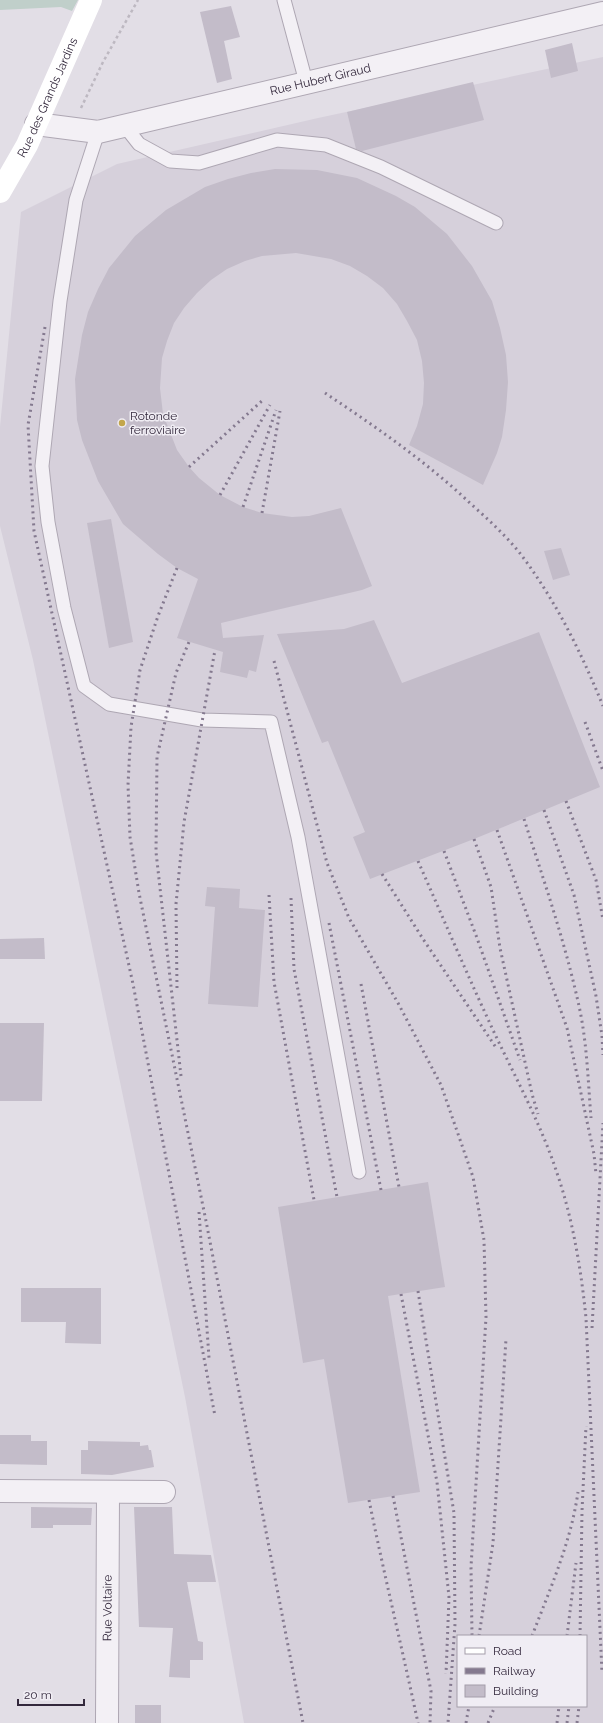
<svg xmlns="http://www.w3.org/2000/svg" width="603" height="1723" viewBox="0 0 603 1723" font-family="Raleway,sans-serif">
<rect width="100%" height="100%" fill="#e2dee6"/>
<!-- built -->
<path fill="#d6d0db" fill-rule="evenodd" d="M603 57V1723H244L185 1397 33 660 0 526V427L21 212 117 164 318 118ZM458 1636H586V1706H458Z"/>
<!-- green -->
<polygon fill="#c0cfca" points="0,0 78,0 72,11 61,7 0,10"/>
<!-- building -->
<g fill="#c3bcc9">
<polygon points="231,6 240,37 224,41 232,79 217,83 200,12"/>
<polygon points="572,43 578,71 551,78 545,50"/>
<polygon points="473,82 484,120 362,151 356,149 347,112"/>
<polygon points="275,169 317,170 357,178 396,196 415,207 447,234 472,266 492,301 500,328 506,355 508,382 506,410 502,437 497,453 483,485 409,445 417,426 423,404 424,383 422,361 417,340 407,321 397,304 383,288 367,276 350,266 331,259 296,253 262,256 245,261 227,269 211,280 197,293 184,308 174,323 167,341 162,358 160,388 163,414 177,450 189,467 199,478 220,495 243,507 262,513 292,517 309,516 341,508 372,586 362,590 221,623 223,638 264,635 256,672 249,670 247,678 220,672 223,652 177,638 198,579 177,568 158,554 123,524 98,481 82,440 77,420 75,379 82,335 88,312 98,289 109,268 135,236 166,210 205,187 228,179 251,173"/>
<polygon points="111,519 133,642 109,648 87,523"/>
<polygon points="561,548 570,575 553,580 544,551"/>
<polygon points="374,620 402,683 539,632 600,787 474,839 370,879 353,837 365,832 328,741 322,743 277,634 344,629"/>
<polygon points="207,887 240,889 239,908 265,910 258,1007 208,1004 215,907 205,906"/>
<polygon points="44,938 45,959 0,959 0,939"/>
<polygon points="0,1023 44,1023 42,1101 0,1101"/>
<polygon points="428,1182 445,1287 388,1296 420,1492 348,1503 324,1359 303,1363 278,1207"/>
<polygon points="21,1288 101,1288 101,1344 65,1343 66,1322 21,1322"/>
<polygon points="0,1435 31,1435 31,1441 47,1441 47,1465 0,1464"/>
<polygon points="88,1441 140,1442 140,1446 148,1445 149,1450 151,1450 154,1467 112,1475 81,1474 81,1450 88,1450"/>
<polygon points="31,1507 92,1508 91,1525 53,1525 53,1528 31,1528"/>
<polygon points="134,1507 172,1507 174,1554 211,1555 216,1582 187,1582 198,1641 203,1642 203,1660 190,1660 190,1678 169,1677 173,1628 139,1627"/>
<rect x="135" y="1705" width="26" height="18"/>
</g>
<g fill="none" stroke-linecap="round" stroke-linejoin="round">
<defs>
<g id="service">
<polyline points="284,0 306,82"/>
<polyline points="124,125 139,144 170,161 199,163 277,140 326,145 381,167 496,223"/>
<polyline points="98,132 76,200 60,301 42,466 48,522 64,608 84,686 109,704 202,720 271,722 298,837 359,1172"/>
</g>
<g id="minor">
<path id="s1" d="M36 124 98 132 603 13"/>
<polyline points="0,1491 164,1492"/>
<path id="s2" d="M107 1723 108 1493"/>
</g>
</defs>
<!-- service casing -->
<use href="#service" stroke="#aea7b3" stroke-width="15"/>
<!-- minor casing -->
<use href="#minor" stroke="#aea7b3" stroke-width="24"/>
<!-- path -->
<polyline stroke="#bdb8c1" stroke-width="2.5" stroke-dasharray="3 3" stroke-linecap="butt" points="81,108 103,62 138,0"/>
<!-- service -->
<use href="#service" stroke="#f3f0f5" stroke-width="13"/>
<!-- minor -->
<use href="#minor" stroke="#f3f0f5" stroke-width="22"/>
<!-- secondary -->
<path stroke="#fff" stroke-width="22" id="s3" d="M0 192 27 145 91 0"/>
<!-- rail -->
<g stroke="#84798f" stroke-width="3" stroke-dasharray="2 4" stroke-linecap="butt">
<polyline points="45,327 28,425 34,531 133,984 215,1416"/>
<path d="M325 393C376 427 427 462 472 505 489 520 505 535 519 552 555 599 581 652 603 706"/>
<polyline points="189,467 264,399"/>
<polyline points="220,495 270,405"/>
<polyline points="243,507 276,410"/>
<polyline points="262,513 280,411"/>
<polyline points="177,568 158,616 140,670 131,727 128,785 130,837 139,893 206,1221 303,1723"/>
<polyline points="274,661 327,863 349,918 398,1003 441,1085 473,1177 484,1240 486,1317 471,1567 472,1636"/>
<polyline points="585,722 603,771"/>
<polyline points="566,801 596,880 603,920"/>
<polyline points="544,810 574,895 596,996 602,1036 603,1055"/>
<path d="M524 819C544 881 565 942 579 1006 587 1042 588 1081 591 1118"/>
<polyline points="497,830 567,1028 594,1154 596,1174"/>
<polyline points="474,839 491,887 500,948 532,1094 538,1114"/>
<polyline points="444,851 477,938 520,1060"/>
<path d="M418 861C443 918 467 974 493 1030 515 1077 541 1124 557 1173 573 1220 581 1269 586 1318L602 1673"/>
<polyline points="382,874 423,939 497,1049"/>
<polyline points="269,895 274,982 314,1200"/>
<polyline points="291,898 294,969 337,1197"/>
<polyline points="329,923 381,1190"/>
<polyline points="361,984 399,1187"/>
<polyline points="177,988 176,904 184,822 215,650"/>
<polyline points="181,1076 156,852 157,757 176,673 189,642"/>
<polyline points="199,1212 209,1358"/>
<polyline points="418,1291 454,1513 455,1624 448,1723"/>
<polyline points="401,1294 437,1482 449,1597 446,1674"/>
<polyline points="592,1328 603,1123"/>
<polyline points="393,1496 431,1691 430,1723"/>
<path d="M369 1500C384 1574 402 1648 418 1723"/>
<polyline points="479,1636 493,1543 506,1339"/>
<path d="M532 1636C550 1589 571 1542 578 1492"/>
<polyline points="567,1636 576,1563"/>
<polyline points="580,1636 582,1511 586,1426"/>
<polyline points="466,1723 469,1706"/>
<polyline points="488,1723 495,1706"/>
<polyline points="557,1723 559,1706"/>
<polyline points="567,1723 569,1706"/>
<polyline points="577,1723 579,1706"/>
</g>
</g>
<!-- markers -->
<circle fill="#c3a64b" stroke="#f0edf4" stroke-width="1.5" cx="122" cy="423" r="4"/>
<g text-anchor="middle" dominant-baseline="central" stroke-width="3" stroke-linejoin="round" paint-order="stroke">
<!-- street labels -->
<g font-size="12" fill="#33283c" stroke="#f0edf4">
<text stroke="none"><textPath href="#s1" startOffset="291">Rue Hubert Giraud</textPath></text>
<text stroke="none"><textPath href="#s3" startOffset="106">Rue des Grands Jardins</textPath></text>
<text stroke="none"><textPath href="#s2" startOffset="115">Rue Voltaire</textPath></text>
</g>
<!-- poi labels -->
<g font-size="12" fill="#33283c" stroke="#f0edf4" text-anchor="start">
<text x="130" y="416">Rotonde<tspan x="130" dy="14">ferroviaire</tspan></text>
</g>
</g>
<!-- legend -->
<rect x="457" y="1635" width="130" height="72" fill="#f0edf4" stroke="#a49eaa"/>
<rect x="465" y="1648" width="20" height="6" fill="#ffffff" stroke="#a49eaa"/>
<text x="493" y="1655" font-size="12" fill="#33283c">Road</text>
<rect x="465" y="1668" width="20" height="6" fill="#84798f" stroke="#a49eaa"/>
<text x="493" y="1675" font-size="12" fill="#33283c">Railway</text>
<rect x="465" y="1685" width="20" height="12" fill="#c3bcc9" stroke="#a49eaa"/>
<text x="493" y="1695" font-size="12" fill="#33283c">Building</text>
<!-- scale -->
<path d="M18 1699v6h66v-6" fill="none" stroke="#33283c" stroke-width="2"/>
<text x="24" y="1699" font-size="12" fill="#33283c" stroke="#f0edf4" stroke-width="3" paint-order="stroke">20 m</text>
</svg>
